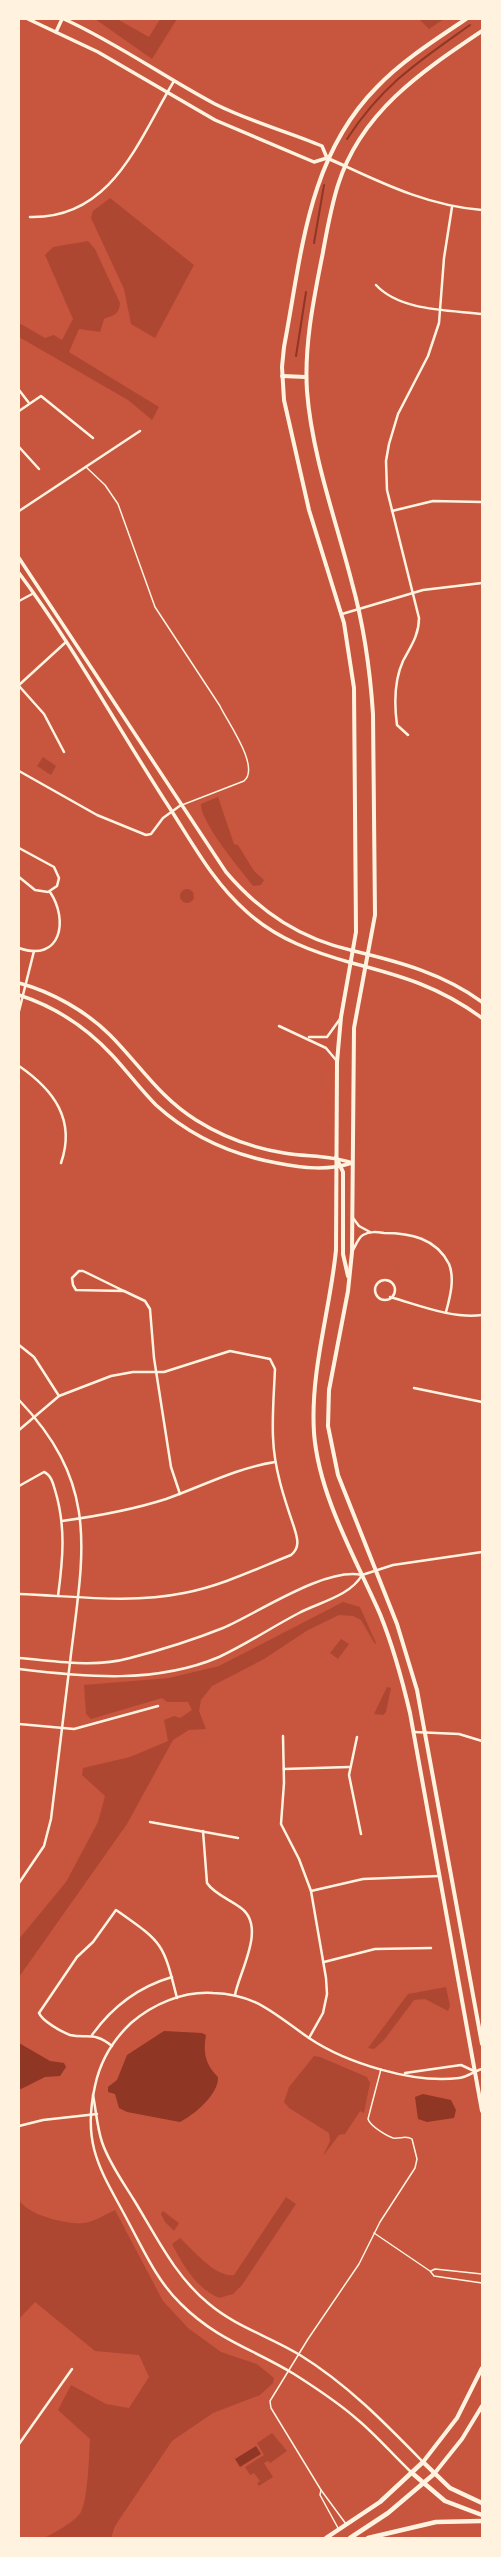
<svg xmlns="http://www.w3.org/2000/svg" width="501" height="2557" viewBox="0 0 501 2557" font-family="'Source Sans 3',sans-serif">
<rect width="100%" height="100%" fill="#c8553d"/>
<!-- green -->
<g fill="#ae4732">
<polygon points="95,19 117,19 149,37 160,19 177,19 152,59"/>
<polygon points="419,19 444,19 429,29"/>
<polygon points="110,198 194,265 155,338 131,324 124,289 91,218 93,211"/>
<path d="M88 241 95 249 120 303C119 315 114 315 104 319L100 332 79 329 69 352 159 407 152 420 128 400 19 337V323L45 338 54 335 62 340 73 319 45 255 53 247Z"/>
<polygon points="43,757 56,766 51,775 37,766"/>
<path d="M218 797 234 844 238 845 254 871 264 880 261 885 253 886C241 870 200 822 201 804Z"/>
<circle cx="187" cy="896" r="7"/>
<polygon points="343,1602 360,1607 376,1643 375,1644 361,1620 353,1616 339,1615 308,1630 264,1659 212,1686 201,1700 199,1711 206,1729 189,1730 173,1740 127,1824 19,1977 19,1939 66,1882 98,1822 105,1796 82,1775 83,1768 130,1757 168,1741 164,1720 174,1716 180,1718 192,1710 188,1702 167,1702 162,1698 91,1719 86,1714 84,1685 169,1678 219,1666"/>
<polygon points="341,1639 349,1644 338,1659 330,1653"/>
<polygon points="387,1687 391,1688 386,1712 383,1715 374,1714"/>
<polygon points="446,1987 450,2006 448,2011 425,1999 414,2000 384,2040 374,2049 368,2048 408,1994"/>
<polygon points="314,2056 320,2057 367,2077 370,2083 364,2113 360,2111 345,2134 339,2135 323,2156 330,2141 329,2133 289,2108 284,2102 289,2087"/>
<path d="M286 2197 296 2204 242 2285 233 2294 219 2298C196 2288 183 2265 172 2244L180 2238C193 2250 216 2278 234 2275Z"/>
<path d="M19 2200C28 2215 67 2225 84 2223 94 2222 106 2214 115 2210L163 2301 188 2328 221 2352 257 2364 274 2378 273 2383 260 2395 213 2413 172 2441 115 2526 111 2538H43C52 2535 76 2521 81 2512 88 2498 89 2456 90 2439L58 2410 71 2385 106 2404 129 2408 149 2377 139 2355 95 2351 35 2302 19 2319Z"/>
<polygon points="163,2211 179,2223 174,2231 165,2222 161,2214"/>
<polygon points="272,2433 287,2451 270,2463 268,2461 264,2463 273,2477 259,2486 257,2483 260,2481 254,2473 250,2475 245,2467 264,2455 257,2443"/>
</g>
<!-- water -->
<g fill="#8f3625">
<path d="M164 2031 202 2033 206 2035C203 2053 205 2064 218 2077 219 2094 194 2115 180 2122L127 2112 119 2108 115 2094 108 2092V2087L117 2080 127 2055Z"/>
<polygon points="19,2043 50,2061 64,2063 66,2067 60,2076 45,2077 19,2090"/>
<polygon points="423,2094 451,2100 456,2110 454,2118 427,2122 418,2119 415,2097"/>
<polygon points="256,2446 261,2454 240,2467 235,2459"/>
</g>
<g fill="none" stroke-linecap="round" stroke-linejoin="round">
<!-- stream -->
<g stroke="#8f3625" stroke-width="2">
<path d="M347 139C383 84 418 62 470 25"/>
<polyline points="314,243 324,185"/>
<polyline points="296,356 306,292"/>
</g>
<!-- service -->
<g stroke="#fff3e0" stroke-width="1.5">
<path d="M86 467 105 485 118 504 155 607 220 706C226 720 261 767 244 781L182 805"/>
<polyline points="374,2233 430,2271 434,2276 482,2283"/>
<polyline points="431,2271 435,2269 482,2274"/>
<polyline points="321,2490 320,2495 338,2528"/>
<path d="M346 2524 321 2490 271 2408 270 2401 308 2339 359 2264 380 2222 415 2168 417 2159 412 2139C406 2135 400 2139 393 2138 387 2136 370 2126 368 2119L381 2069"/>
</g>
<!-- minor -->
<g stroke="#fff3e0" stroke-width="2.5">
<path d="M345 166C390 187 432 206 482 210"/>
<path d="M30 217C112 219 138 141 174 81"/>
<path d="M376 285C400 311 448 310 482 314"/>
<polyline points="19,390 29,403"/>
<polyline points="19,411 41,396 93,438"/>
<polyline points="19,447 39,469"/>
<polyline points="19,511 140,431"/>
<polyline points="392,511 433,501 482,502"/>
<polyline points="19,601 34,593"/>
<polyline points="342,614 423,590 482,583"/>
<polyline points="19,685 66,642"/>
<polyline points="19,686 44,714 64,752"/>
<path d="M408 735 397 725C394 703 394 681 403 661 411 646 419 635 419 618L387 490 386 461 389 444 398 414 428 356 439 323 444 258 452 207"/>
<polyline points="19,771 97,815 146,835 151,834 163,818 181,805"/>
<polyline points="19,848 54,867 59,878 57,886 48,892 35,890 19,877"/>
<path d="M19 948C61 963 69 920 50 892"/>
<polyline points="19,1011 34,951"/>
<polyline points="279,1026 326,1048 336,1060"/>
<polyline points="309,1037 327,1037 340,1019"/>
<path d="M19 1066C54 1090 76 1120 61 1163"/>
<polyline points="353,1218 359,1226 370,1232"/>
<path d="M353 1250C356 1245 358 1238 363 1235 370 1231 377 1232 384 1233 410 1233 436 1238 449 1264 455 1279 450 1297 446 1312"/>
<polygon points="79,1271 83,1271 124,1291 76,1290 73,1285 72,1278"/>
<circle cx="385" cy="1290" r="10"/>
<polyline points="124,1291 145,1301 150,1309 154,1358 171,1467 180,1494"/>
<path d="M390 1297C419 1305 452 1319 482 1315"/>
<polyline points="19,1345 34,1357 59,1396"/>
<polyline points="414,1388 482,1402"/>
<path d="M19 1400C99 1484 84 1549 71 1654 64 1709 58 1764 51 1819L44 1846 19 1883"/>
<path d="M19 1430 59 1396 111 1376 133 1372H164L230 1351 270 1359 275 1369C274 1392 272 1415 273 1437 274 1468 284 1498 294 1527 297 1537 301 1547 291 1555 256 1569 221 1586 184 1593 130 1604 74 1596 19 1594"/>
<path d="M19 1486 44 1472C51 1475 53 1483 55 1490 66 1526 63 1559 58 1596"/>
<path d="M62 1521C98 1516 132 1510 166 1499 203 1486 236 1468 275 1462"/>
<polyline points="362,1575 393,1565 482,1552"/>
<path d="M19 1658C56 1661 94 1668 130 1658 161 1650 193 1640 223 1628 258 1613 325 1567 362 1575"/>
<path d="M19 1669C85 1677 156 1684 219 1657 247 1644 272 1627 299 1613 320 1602 350 1596 362 1575"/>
<polyline points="19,1724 74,1729 158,1706"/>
<polyline points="414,1732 459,1734 482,1741"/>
<polyline points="283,1736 284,1783 281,1824 299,1859 311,1891 326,1978 327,1994 323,2013 309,2038"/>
<polyline points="357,1737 349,1775 361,1834"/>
<polyline points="284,1769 349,1767"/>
<polyline points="150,1822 238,1838"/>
<path d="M203 1831 207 1883C214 1894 231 1900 241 1908 267 1927 239 1972 235 1995"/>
<polyline points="311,1891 363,1879 439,1876"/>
<polyline points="324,1962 375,1949 431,1948"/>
<path d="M92 2035C112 2007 138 1987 172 1977"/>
<path d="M112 2046C94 2031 87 2039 70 2035 62 2032 42 2021 39 2013L77 1957 93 1942 116 1910C163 1943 163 1942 177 1998"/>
<polyline points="405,2073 461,2065 474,2071"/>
<path d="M93 2095C96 2110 97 2127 102 2142 109 2163 123 2182 134 2200 156 2236 175 2276 208 2303 236 2327 269 2336 300 2355 347 2384 385 2423 423 2462"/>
<polyline points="19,2126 43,2120 97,2114"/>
<polyline points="19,2444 72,2369"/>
<path d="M411 2472C393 2455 377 2436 358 2420 339 2403 316 2388 294 2374 253 2349 217 2340 181 2304 158 2282 145 2253 130 2225 103 2173 81 2148 95 2086 100 2062 113 2040 131 2023 153 2004 183 1991 213 1993 257 1994 275 2015 309 2038 346 2063 414 2084 459 2078 468 2077 474 2071 482 2069"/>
</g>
<!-- tertiary -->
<g stroke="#fff3e0" stroke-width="3.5">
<polyline points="28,19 98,52 215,120 314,162 327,158 345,166"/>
<path d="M64 19C117 43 164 77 215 104 251 122 286 131 322 146L327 158"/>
<polyline points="56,32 62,19"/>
<path d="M19 558 226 872C261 913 301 939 354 951"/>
<path d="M19 573C75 648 120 732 171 810 194 846 214 883 247 912 277 939 313 952 352 963"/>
<path d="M19 983C52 992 86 1011 110 1035 139 1064 160 1098 196 1120 223 1137 253 1148 284 1153 307 1157 330 1155 352 1163"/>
<path d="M19 995C56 1007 86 1027 112 1055 127 1071 140 1089 156 1105 190 1136 233 1155 277 1163 303 1168 327 1171 352 1163"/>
</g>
<!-- secondary -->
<g stroke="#fff3e0" stroke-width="3.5">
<path d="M354 951C400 962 444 974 482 1002"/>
<path d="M352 963C402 976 440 987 482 1018"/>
</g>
<!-- primary -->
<g stroke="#fff3e0" stroke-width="4">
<path d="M466 19C435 40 403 60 377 87 307 158 302 253 284 347L282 367 284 400 309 510 344 623 354 688 356 932 341 1017 337 1062 336 1250C330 1311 310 1371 314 1433 319 1496 355 1557 380 1614 393 1646 402 1679 410 1713L482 2111"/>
<path d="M482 31C421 72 361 112 338 185 331 207 327 230 323 252 314 298 304 344 307 391 312 456 336 520 352 583 364 626 370 669 373 714L375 915 354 1028 352 1252 348 1291 329 1390 328 1426 338 1475 397 1624 417 1690 482 2044"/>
<polyline points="282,376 306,377"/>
<polyline points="336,1157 343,1172 343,1254 348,1276"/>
<polyline points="423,2462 457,2418 482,2368"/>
<polyline points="434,2474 462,2439 482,2406"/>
</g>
<!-- trunk -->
<g stroke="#fff3e0" stroke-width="4.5">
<polyline points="412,2473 445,2501 482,2515"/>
<polyline points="326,2538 380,2502 423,2462 450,2488 482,2503"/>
<polyline points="350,2538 388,2513 434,2474"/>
<polyline points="368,2538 436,2522 482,2521"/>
</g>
</g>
<!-- border -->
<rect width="501" height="2557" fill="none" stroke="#fff3e0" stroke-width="40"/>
</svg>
